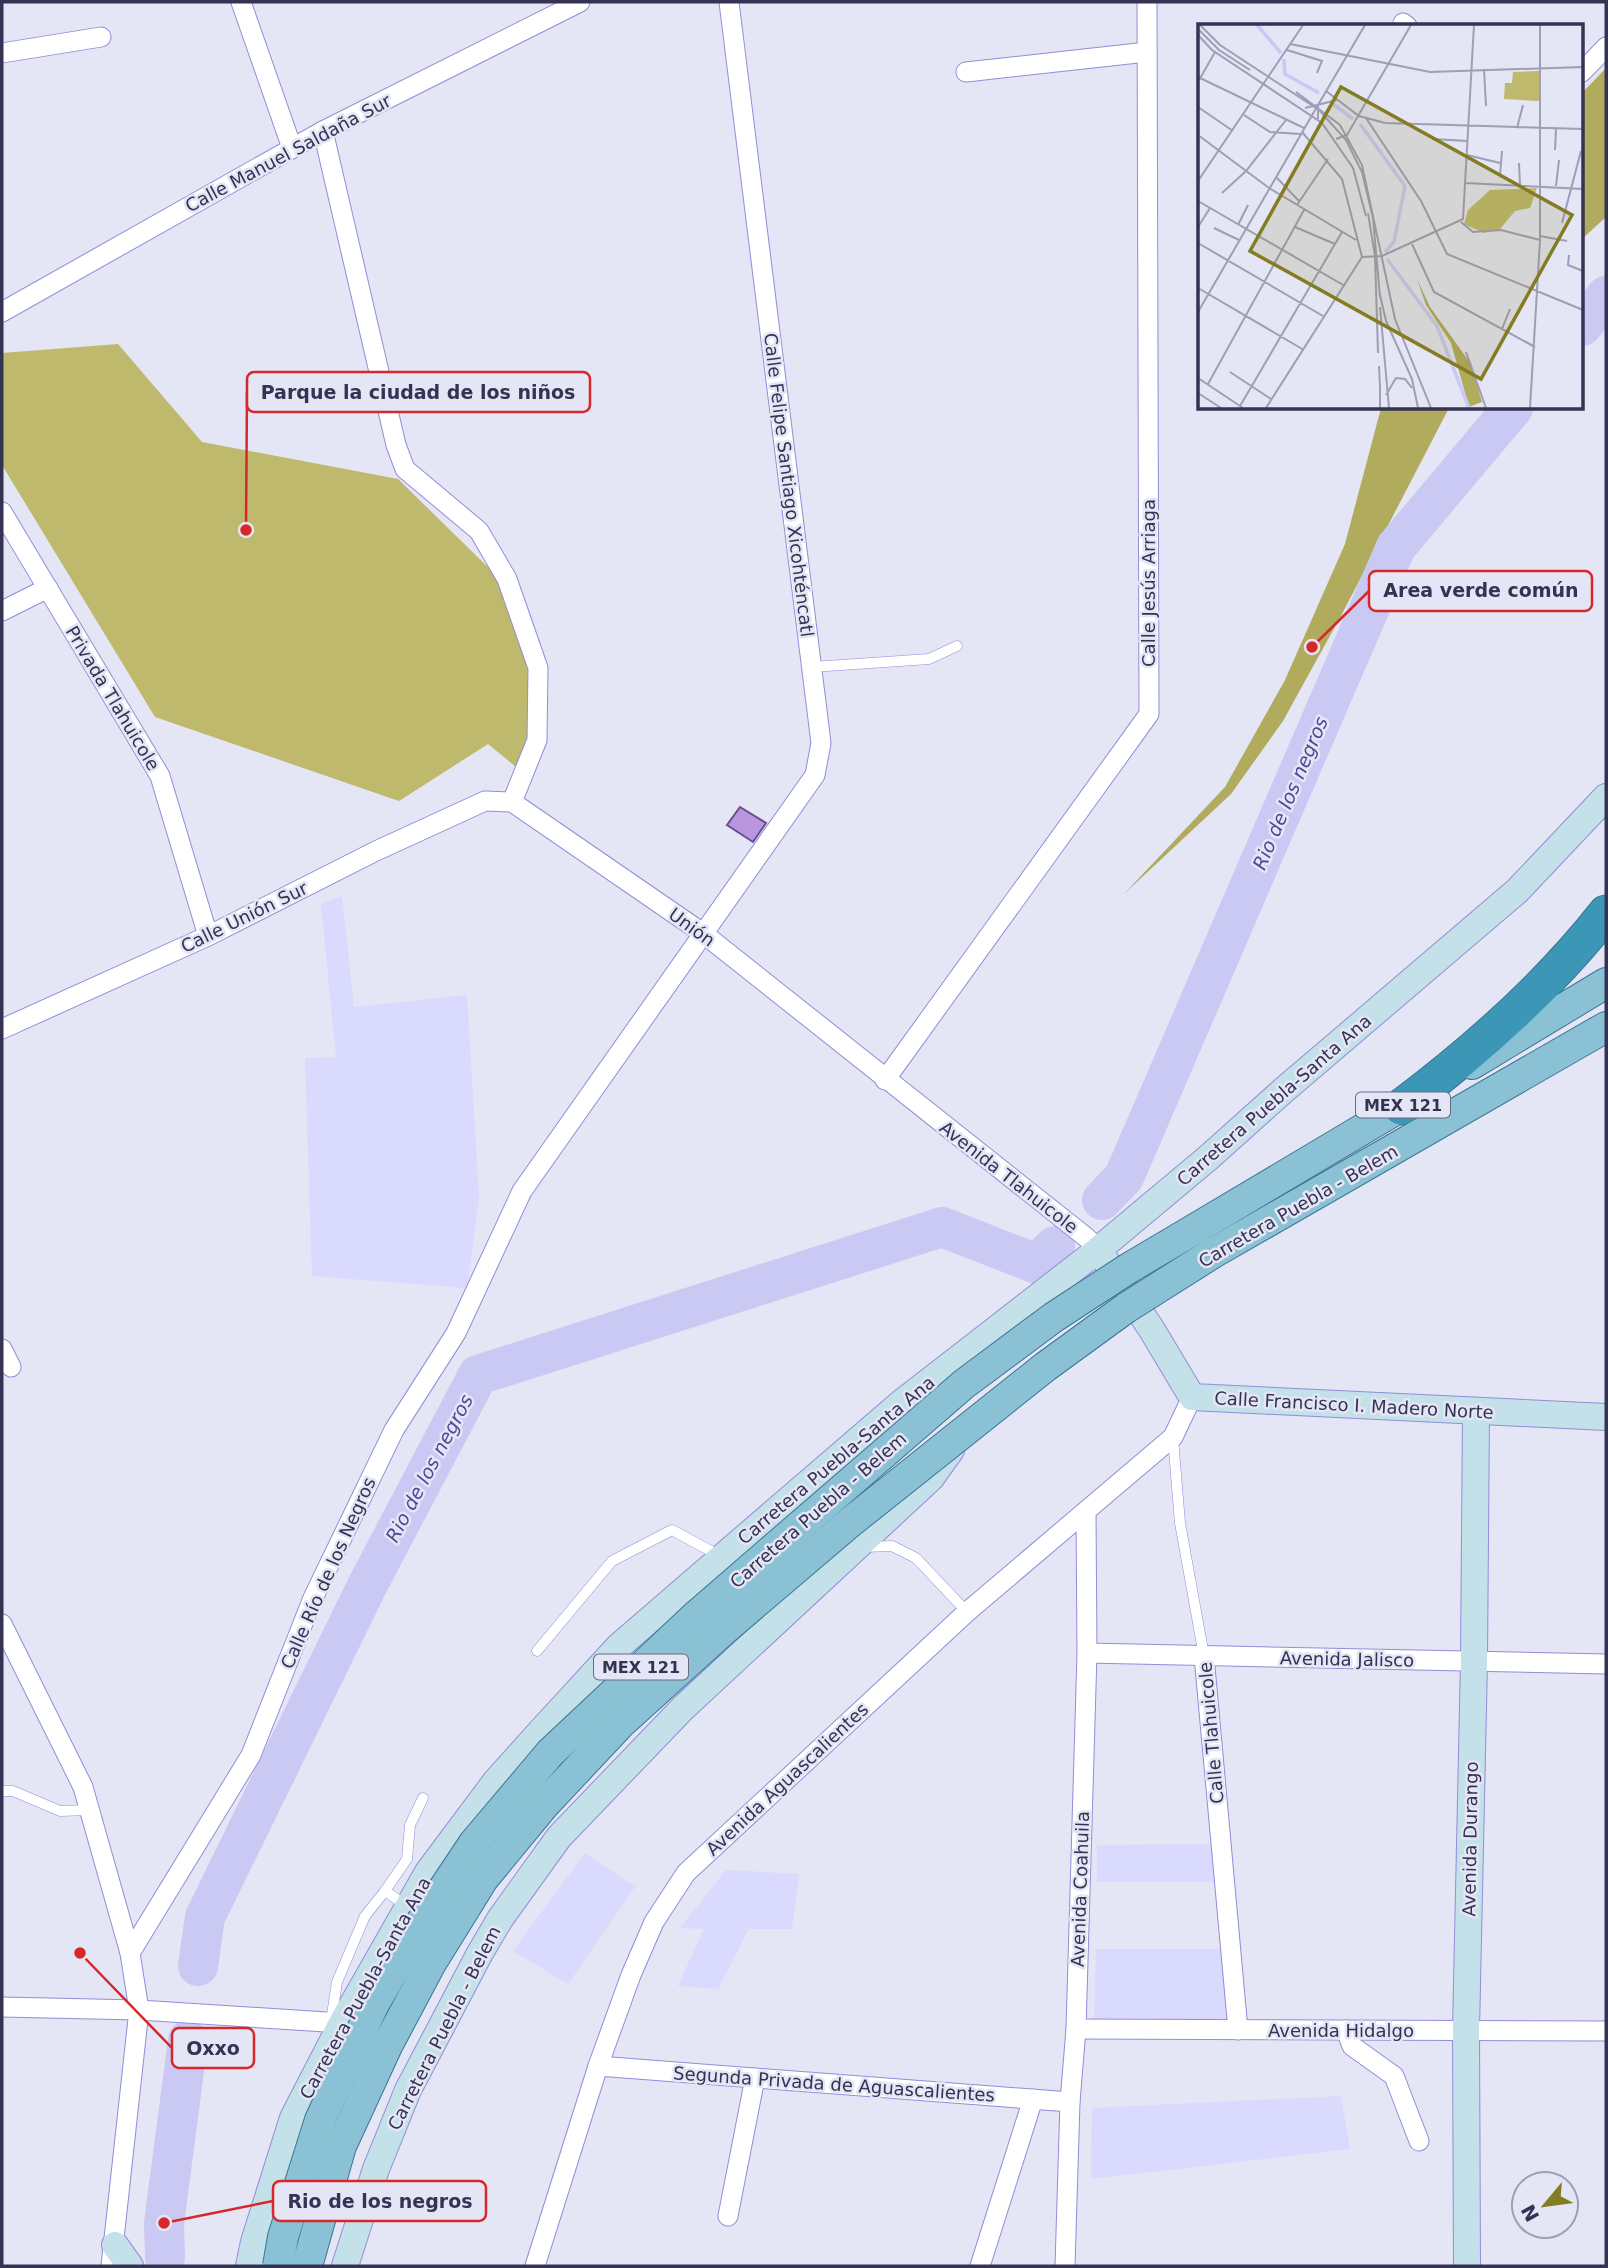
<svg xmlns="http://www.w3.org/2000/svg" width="1608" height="2268" viewBox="0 0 1608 2268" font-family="'DejaVu Sans',sans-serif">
<rect width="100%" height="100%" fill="#e4e5f5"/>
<!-- built -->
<g fill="#d9dafd">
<polygon points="342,896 354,1007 467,995 479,1198 467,1288 312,1276 305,1058 336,1057 321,904"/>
<polygon points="1219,1844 1223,1882 1097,1882 1097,1845"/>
<polygon points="585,1853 635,1887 568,1984 513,1951"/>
<polygon points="726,1870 799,1874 792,1929 749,1929 718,1989 678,1986 704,1929 680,1928"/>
<polygon points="1096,1949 1227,1949 1233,2025 1094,2028"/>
<polygon points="1341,2096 1350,2149 1091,2179 1092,2108"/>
</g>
<!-- green -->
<polygon fill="#beb96d" points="118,344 202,442 398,479 502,581 533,676 532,737 516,767 488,744 399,801 155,717 2,465 2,353"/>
<!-- forest -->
<g fill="#b1ab5e">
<polygon points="1606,68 1606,217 1582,239 1582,93"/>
<polygon points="1381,408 1449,408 1342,614 1283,721 1231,794 1124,894 1225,787 1285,680 1345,544"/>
</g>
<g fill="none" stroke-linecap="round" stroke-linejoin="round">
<!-- river -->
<g stroke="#c9c9f4" stroke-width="40">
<polyline points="1582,326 1606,296"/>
<polyline points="1102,1200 1124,1177 1396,547 1513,408"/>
<polyline points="198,1966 205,1917 368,1584 478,1375 942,1227 1037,1264 1055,1246"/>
<polyline points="165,2258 164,2223 188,2040"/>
</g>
</g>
<!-- building -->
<polygon fill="#b896e0" stroke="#6d4c8f" stroke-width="2" points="740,807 766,823 753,842 727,825"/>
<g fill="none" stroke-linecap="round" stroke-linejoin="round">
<defs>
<g id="lane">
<polyline points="812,667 929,659 957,646"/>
<polyline points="1173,1438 1180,1523 1204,1656"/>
<polyline points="864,1547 892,1546 916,1558 967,1612"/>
<polyline points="537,1651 612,1561 672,1530 722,1557"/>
<polyline points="2,1791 13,1791 60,1811 90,1810"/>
<polyline points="407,1906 385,1891 407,1859 410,1825 423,1798"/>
<polyline points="331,2021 337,1982 365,1916 385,1891"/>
</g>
<g id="street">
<polyline points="241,2 292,148"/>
<polyline points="1403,23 1407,26"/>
<polyline points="2,53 101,37"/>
<polyline points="966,72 1147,52"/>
<polyline points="1582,72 1606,47"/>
<polyline points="323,131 396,445 405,469 479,531 507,579 538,668 537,740 512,802"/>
<polyline points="2,312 323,131 580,2"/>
<polyline points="2,512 160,776 208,936"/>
<polyline points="2,611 48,588"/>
<polyline points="2,1029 208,936 376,851 485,801 512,802 704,934 1087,1238 1098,1250"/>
<polyline points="885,1080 1149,714 1147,2"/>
<polyline points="2,1349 11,1367"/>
<polyline points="2,1624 83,1787 130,1953 139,2010 111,2266"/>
<polyline points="1087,1653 1606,1664"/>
<polyline points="1204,1656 1238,2030"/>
<polyline points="130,1953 251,1755 313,1598 394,1430 456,1333 522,1191 815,775 821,743 729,2"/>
<polyline points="2,2007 139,2010 342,2023"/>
<polyline points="1076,2029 1606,2031"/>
<polyline points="1346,2030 1352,2046 1394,2076 1419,2141"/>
<polyline points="598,2066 1070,2102"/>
<polyline points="728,2216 755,2078"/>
<polyline points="535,2266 598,2066 631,1975 654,1922 686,1873 967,1612 1173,1437 1192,1397"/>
<polyline points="980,2266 1033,2099"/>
<polyline points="1065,2266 1070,2102 1076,2029 1087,1653 1086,1512"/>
</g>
<g id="secondary">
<polyline points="1104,1258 1152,1330 1192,1397 1606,1417"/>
<polyline points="115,2245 130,2266"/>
<polyline points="249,2266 254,2242 293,2118 342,2023 428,1872 496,1781 540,1732 619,1646 901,1403 1098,1250 1208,1158 1285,1089 1517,891 1606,797"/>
<polyline points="345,2266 376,2169 408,2090 480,1953 500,1919 559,1837 682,1709 931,1478 951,1450"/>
<polyline points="1467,2266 1466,2030 1474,1661 1476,1412"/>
</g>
<g id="primary">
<polyline points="1472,1064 1606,983"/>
<polyline points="1200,1226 1420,1095"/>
<polyline points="1213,1253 1606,1027"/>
</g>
<path id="highway" d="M1401 1107C1477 1050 1547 988 1606 913"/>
</defs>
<!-- lane casing -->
<use href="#lane" stroke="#918dd9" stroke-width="11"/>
<!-- street casing -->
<use href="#street" stroke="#918dd9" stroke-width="21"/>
<!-- secondary casing -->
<use href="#secondary" stroke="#918dd9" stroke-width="28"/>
<!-- primary casing -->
<use href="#primary" stroke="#3a7494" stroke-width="32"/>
<!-- highway casing -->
<use href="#highway" stroke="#3a7494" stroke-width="37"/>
<!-- lane -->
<use href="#lane" stroke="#fff" stroke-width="10"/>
<!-- street -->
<use href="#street" stroke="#fff" stroke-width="19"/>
<!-- secondary -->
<use href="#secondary" stroke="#c4e0e9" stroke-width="26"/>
<!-- primary -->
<use href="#primary" stroke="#8ac1d4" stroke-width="30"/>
<!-- highway -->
<use href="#highway" stroke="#3c97b7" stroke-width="35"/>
<defs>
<g id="primary-bridge">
<polyline points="278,2266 283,2237 320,2120 374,2004 420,1924 474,1843 550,1753 698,1614 964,1384 1054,1317 1129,1268 1200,1226"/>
<polyline points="307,2266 341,2146 387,2046 431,1963 483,1879 544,1805 620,1724 726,1628 848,1524 1045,1367 1126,1308 1213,1253"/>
</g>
</defs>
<!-- primary-bridge casing -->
<use href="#primary-bridge" stroke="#3a7494" stroke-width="32" stroke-linecap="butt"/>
<!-- primary-bridge -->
<use href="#primary-bridge" stroke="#8ac1d4" stroke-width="30"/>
</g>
<g text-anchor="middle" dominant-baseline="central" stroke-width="5" stroke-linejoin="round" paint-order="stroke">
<!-- shield labels -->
<g fill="#e4e5f5" stroke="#6a6884" stroke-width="2">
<rect x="1356" y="1092.5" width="94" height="25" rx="5"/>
<rect x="594" y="1654.5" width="94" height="25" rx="5"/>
</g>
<g font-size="16" font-weight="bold" fill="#353353">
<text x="1403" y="1105">MEX 121</text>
<text x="641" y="1667">MEX 121</text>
</g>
<!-- street labels -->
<g font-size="18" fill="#353353" stroke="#e4e5f5">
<text transform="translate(288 153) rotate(-28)">Calle Manuel Saldaña Sur</text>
<text transform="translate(789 485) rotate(83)">Calle Felipe Santiago Xicohténcatl</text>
<text transform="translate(1148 583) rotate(-90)">Calle Jesús Arriaga</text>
<text transform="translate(113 698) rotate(59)">Privada Tlahuicole</text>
<text transform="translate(244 917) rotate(-26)">Calle Unión Sur</text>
<text transform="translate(692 927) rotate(36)">Unión</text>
<text transform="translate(1274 1100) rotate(-41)">Carretera Puebla-Santa Ana</text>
<text transform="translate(1009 1177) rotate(38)">Avenida Tlahuicole</text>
<text transform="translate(1298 1206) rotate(-30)">Carretera Puebla - Belem</text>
<text transform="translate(1354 1405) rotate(3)">Calle Francisco I. Madero Norte</text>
<text transform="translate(836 1460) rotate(-40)">Carretera Puebla-Santa Ana</text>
<text transform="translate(818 1510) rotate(-41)">Carretera Puebla - Belem</text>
<text transform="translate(328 1573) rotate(-66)">Calle Río de los Negros</text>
<text transform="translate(1347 1659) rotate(1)">Avenida Jalisco</text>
<text transform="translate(1211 1733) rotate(-95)">Calle Tlahuicole</text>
<text transform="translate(787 1779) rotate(-43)">Avenida Aguascalientes</text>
<text transform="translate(1470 1839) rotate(-89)">Avenida Durango</text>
<text transform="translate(1080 1889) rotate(-88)">Avenida Coahuila</text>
<text transform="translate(365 1988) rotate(-61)">Carretera Puebla-Santa Ana</text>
<text transform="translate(444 2028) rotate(-63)">Carretera Puebla - Belem</text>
<text x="1341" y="2030">Avenida Hidalgo</text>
<text transform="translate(834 2084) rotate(4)">Segunda Privada de Aguascalientes</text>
</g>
<!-- water labels -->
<g font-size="19" font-style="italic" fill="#514799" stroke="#e4e5f5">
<text transform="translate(1290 793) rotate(-67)">Rio de los negros</text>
<text transform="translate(429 1468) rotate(-62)">Rio de los negros</text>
</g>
</g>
<!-- overview -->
<g transform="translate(1198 24)">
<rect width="385" height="385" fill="#e4e5f5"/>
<path d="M341 47V77L306 75 307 59H314L315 48ZM339 164 332 184 317 187 302 205 286 209 266 200 270 186 292 166Z" fill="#beb96d"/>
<path d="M219 255 232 283 273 340 284 378 271 383 253 319 228 281Z" fill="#b1ab5e"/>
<path fill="none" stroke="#c9c9f4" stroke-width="3.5" d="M59 1 83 29M86 35 87 50 121 69M135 80 155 95M162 100 207 162 196 218 187 228M189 235 239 302 271 384"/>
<path fill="none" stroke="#9e9eb4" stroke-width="2" d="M2 1 22 21 121 86 148 116 164 148 175 194 182 273M0 5 21 26 52 46M0 11 14 26 124 99 155 144 168 192M92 20 232 48 385 43M89 26 124 37 119 49M286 45 288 82M0 53 106 104M0 58 17 28M128 67 161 92 187 99 385 105M98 68 142 101 164 141 197 295 233 384M0 83 35 107M107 84 139 76M46 91 72 108 102 110M168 94 223 177 249 230 385 286M120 95V81L167 1M319 104 325 81M104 108 144 155 164 233M0 111 71 164 158 216M138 115 149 111 213 1M234 115 270 117M357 126 358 105M269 131 302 139M321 139 322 162M302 151 304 127M79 154 102 178M0 157 105 1M267 159 385 165M358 162 361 136M24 169 48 147 88 96M0 177 147 262M99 181 130 135M170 189 177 232 180 329M263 198 275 208 303 206 342 216M364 199 383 127M40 201 50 181M0 203 12 184M97 203 137 220M16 204 41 216M342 212 369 217M0 219 125 292M214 220 236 268 337 323M371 231 370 241 385 247M184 232 265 195 276 1M0 264 106 326M182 271 188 297 214 355 220 384M182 283 191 384M0 288 120 81M304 305 312 285M268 328 288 384M181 342 182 364M32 348 73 375M0 354 45 384M10 360 106 186M0 369 23 384M188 371 198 354 207 355 214 364M42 382 144 208M68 384 164 233 184 232M182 384V362M332 384 342 216V1"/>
<path fill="#837c23" fill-opacity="0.15" stroke="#837c23" stroke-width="3.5" d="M143 63 374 191 283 355 52 227Z"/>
<rect width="385" height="385" fill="none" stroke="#353353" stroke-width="3.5"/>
</g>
<!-- callouts -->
<path fill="none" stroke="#d62828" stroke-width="2.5" d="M246 530L247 392M1312 647L1369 591M80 1953L172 2048M164 2223L273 2201"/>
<g fill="#d62828" stroke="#e4e5f5" stroke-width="2.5">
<circle cx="246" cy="530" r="7"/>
<circle cx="1312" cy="647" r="7"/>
<circle cx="80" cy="1953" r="7"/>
<circle cx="164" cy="2223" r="7"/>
</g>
<g fill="#e4e5f5" stroke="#d62828" stroke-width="2.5">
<rect x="247" y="372" width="343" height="40" rx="7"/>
<rect x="1369" y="571" width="223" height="40" rx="7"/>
<rect x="172" y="2028" width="82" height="40" rx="7"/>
<rect x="273" y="2181" width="213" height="40" rx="7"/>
</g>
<g font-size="19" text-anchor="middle" font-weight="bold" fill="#353353">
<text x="418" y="399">Parque la ciudad de los niños</text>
<text x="1481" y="597">Area verde común</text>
<text x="213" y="2055">Oxxo</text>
<text x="380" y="2208">Rio de los negros</text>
</g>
<!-- border -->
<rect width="1608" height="2268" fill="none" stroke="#353353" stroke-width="7"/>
<!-- north arrow -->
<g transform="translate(1545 2205) rotate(241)"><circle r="33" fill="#e4e5f5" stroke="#9e9eb4" stroke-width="2"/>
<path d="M0-5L12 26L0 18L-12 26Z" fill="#837c23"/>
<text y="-10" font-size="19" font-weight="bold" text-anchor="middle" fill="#353353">N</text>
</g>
</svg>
